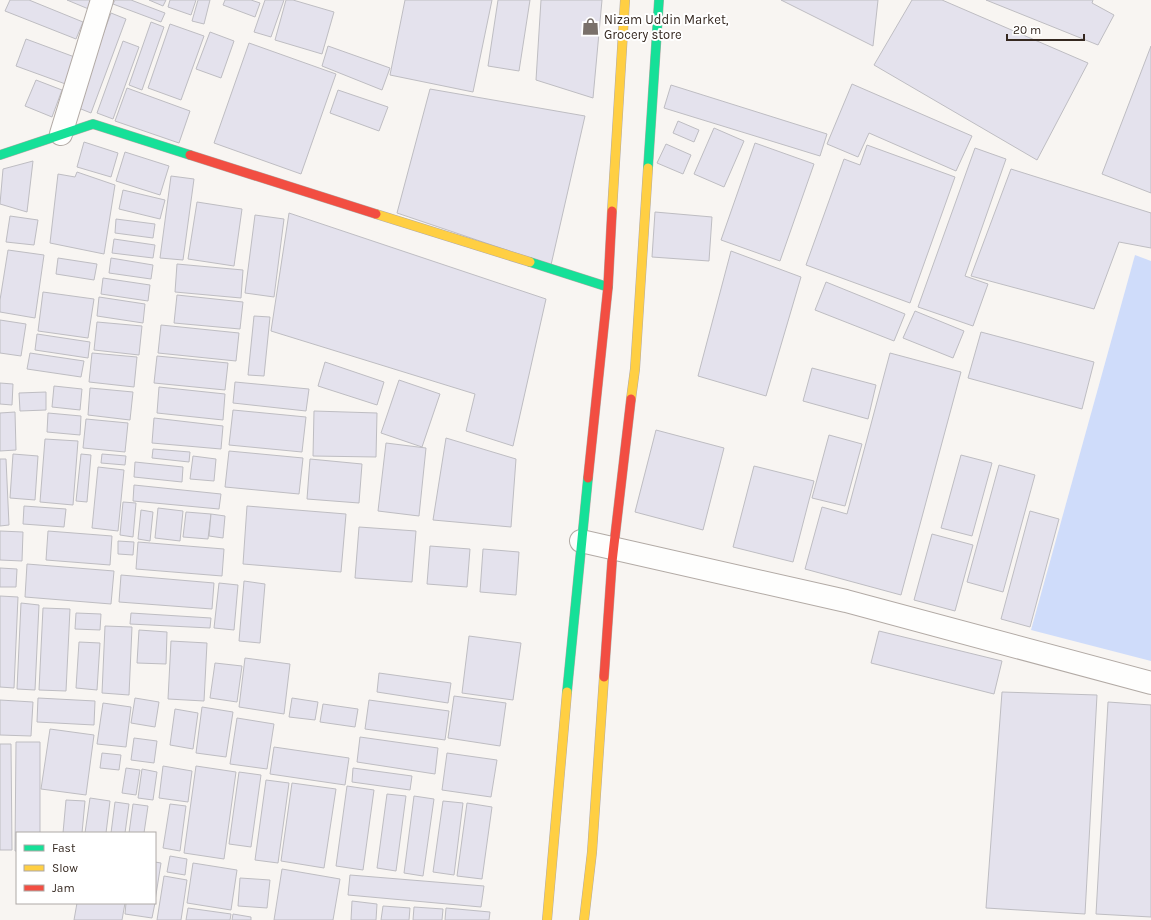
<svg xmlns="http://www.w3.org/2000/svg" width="1151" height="920" viewBox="0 0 1151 920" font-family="Karla,sans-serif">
<rect width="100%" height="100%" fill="#f8f5f2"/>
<!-- water -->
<polygon fill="#cfdcfa" points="1135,255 1151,261 1151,661 1031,630"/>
<!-- building -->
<g fill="#e4e2ed" stroke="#bebdc2">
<polygon points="10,0 29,0 83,22 76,39 5,11"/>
<polygon points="67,0 95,0 91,10"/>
<polygon points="115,0 131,0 165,13 161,22 113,4"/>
<polygon points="149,0 166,0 163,6"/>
<polygon points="170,0 196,0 191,15 168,7"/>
<polygon points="198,0 210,0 204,24 192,21"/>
<polygon points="225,0 251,0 260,3 255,17 223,5"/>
<polygon points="265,0 284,0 271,37 254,32"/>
<polygon points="286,0 293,0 334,12 322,54 275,40"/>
<polygon points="405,0 492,0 473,92 390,75"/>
<polygon points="498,0 530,0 519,71 488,66"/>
<polygon points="541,0 602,0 593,98 536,80"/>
<polygon points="781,0 878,0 873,46"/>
<polygon points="912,0 942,0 1088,63 1037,160 874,65"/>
<polygon points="986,0 1093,0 1092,3 1114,15 1098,45"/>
<polygon points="111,13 126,19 91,113 76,107"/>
<polygon points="151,22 164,27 142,90 129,85"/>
<polygon points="170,24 204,36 181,100 148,88"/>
<polygon points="210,32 234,41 221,78 196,69"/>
<polygon points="26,39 80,59 71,86 16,66"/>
<polygon points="123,41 139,47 113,119 97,113"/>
<polygon points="249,43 336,74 301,174 214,143"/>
<polygon points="328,46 390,68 382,90 322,66"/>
<polygon points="1151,46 1151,193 1102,174"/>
<polygon points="36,80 62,90 52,117 25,106"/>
<polygon points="852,84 972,136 956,171 869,133 858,157 827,144"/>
<polygon points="671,85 827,134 820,156 664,108"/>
<polygon points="127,88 190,111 179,143 115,121"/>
<polygon points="430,89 585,116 551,265 397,213"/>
<polygon points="338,90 388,107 379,131 330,113"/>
<polygon points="678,121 699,130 694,142 673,133"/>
<polygon points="714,128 744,141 724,187 694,174"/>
<polygon points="84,142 118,153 111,177 77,167"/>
<polygon points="755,143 814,164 780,261 721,240"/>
<polygon points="666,144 691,155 683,174 657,163"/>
<polygon points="867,145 955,177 910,303 806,265 844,159 860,165"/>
<polygon points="975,148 1006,159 965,276 988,284 973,326 918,307"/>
<polygon points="125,152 169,166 160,195 116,181"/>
<polygon points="33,161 27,212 0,204 3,169"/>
<polygon points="1011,169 1151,213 1151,248 1119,242 1094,309 971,276"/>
<polygon points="77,172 115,185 104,254 50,243 58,174 75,177"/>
<polygon points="171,176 194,179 183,260 160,258"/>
<polygon points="123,190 165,200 160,219 119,209"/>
<polygon points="197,202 242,209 234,266 188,259"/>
<polygon points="655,212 712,217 709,261 652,257"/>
<polygon points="289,213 546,299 513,446 466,431 475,394 271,331"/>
<polygon points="255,215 284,219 274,297 245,293"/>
<polygon points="10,216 38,220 34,245 6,242"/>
<polygon points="116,219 155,224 153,238 115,233"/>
<polygon points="114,239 155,245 153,258 112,253"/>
<polygon points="8,250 44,255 35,318 0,312 0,300"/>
<polygon points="731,251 801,277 766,396 698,376"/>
<polygon points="58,258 97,264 94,280 56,274"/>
<polygon points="111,258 153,265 151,279 109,273"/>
<polygon points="177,264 243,270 241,298 175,292"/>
<polygon points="103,278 150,285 148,301 101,294"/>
<polygon points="826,282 905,314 894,341 815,310"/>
<polygon points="43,292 94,299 88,338 38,331"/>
<polygon points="177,295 243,302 240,329 174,323"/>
<polygon points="99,297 145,304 143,323 97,316"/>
<polygon points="915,311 964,331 953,358 903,338"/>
<polygon points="254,316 270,317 264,376 248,375"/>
<polygon points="0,320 26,324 21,356 0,353"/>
<polygon points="97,322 142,326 139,355 94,350"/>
<polygon points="161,325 239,333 236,361 158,353"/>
<polygon points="981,332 1094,362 1082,409 968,378"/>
<polygon points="37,334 90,342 88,358 35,350"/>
<polygon points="30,353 84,361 81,377 27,369"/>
<polygon points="92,353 137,357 134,387 89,382"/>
<polygon points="890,353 961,372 901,595 805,569 822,507 847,514"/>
<polygon points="157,356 228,363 225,390 154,383"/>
<polygon points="325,362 384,382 377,405 318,386"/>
<polygon points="812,368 876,385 868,419 803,401"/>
<polygon points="399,380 440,394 422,447 381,433"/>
<polygon points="235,382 309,389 306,411 233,403"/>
<polygon points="0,383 13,384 12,405 0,404"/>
<polygon points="54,386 82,389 80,410 52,407"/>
<polygon points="159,387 225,394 223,420 157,413"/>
<polygon points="90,388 133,392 130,420 88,415"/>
<polygon points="46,392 46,410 20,411 19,393"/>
<polygon points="233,410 306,417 302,452 229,445"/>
<polygon points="314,411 377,413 376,457 313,456"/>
<polygon points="15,412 16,450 0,451 0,413"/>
<polygon points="48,413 81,416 80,435 47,432"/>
<polygon points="154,418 223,426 221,449 152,443"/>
<polygon points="86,419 128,423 125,452 83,448"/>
<polygon points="656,430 724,448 703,530 635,512"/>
<polygon points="829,435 862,444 845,506 812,498"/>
<polygon points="446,438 516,459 511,527 433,520"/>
<polygon points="45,439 78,441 73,505 40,502"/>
<polygon points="386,443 426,448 419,516 378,511"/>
<polygon points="153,449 190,452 189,462 152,458"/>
<polygon points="229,451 303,458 299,494 225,487"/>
<polygon points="13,454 38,456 35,500 10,498"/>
<polygon points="81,454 91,455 87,502 76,501"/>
<polygon points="102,454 126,456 125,465 101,463"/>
<polygon points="961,455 992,463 972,536 941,528"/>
<polygon points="193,456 216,459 214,481 190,479"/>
<polygon points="0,459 6,459 9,525 0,526"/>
<polygon points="310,459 362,464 359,503 307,499"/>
<polygon points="135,462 183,467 182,482 134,477"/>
<polygon points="999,465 1035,475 1003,592 967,582"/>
<polygon points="754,466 814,481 793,562 733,547"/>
<polygon points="98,467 124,470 118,531 92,528"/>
<polygon points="134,485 221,494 219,509 133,501"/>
<polygon points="123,502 136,503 133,537 120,535"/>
<polygon points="24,506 66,509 64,527 23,524"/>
<polygon points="247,506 346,514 341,572 243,564"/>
<polygon points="158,508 183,511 180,541 155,538"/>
<polygon points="141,510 153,512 150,541 138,539"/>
<polygon points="1030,511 1059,519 1030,627 1001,619"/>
<polygon points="186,512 211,514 208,539 183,537"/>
<polygon points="211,514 225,516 223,538 209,536"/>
<polygon points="359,527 416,531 412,582 355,578"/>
<polygon points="0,531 23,532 22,561 0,560"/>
<polygon points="48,531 112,536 110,565 46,560"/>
<polygon points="932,534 973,545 955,611 914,600"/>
<polygon points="118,541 134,542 133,555 118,554"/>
<polygon points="138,542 224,549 222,576 136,569"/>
<polygon points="430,546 470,549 467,587 427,584"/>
<polygon points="483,549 519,552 516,595 480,592"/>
<polygon points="27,564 114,571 111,604 25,597"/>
<polygon points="0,568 17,569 16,587 0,587"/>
<polygon points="121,575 214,583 212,609 119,602"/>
<polygon points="244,581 265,584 260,643 239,641"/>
<polygon points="219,583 238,585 234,630 214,628"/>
<polygon points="0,596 18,597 14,688 0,687"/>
<polygon points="21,603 39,605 35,690 17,689"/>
<polygon points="43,608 70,609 66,691 39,690"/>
<polygon points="76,613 101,614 100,630 75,629"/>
<polygon points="131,613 211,618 210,628 130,624"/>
<polygon points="105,626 132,627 129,695 102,693"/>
<polygon points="139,630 167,632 166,664 137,663"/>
<polygon points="879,631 1002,661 994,694 871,663"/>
<polygon points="469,636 521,643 513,700 462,693"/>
<polygon points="171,641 207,643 204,701 168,699"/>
<polygon points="79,642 100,643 97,690 76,688"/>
<polygon points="245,658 290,664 284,714 239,707"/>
<polygon points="215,663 242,666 237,702 210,698"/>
<polygon points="379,673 451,683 448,703 377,692"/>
<polygon points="1002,692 1097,695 1085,914 986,908"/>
<polygon points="454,696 506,703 500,746 448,738"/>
<polygon points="38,698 95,701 94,725 37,722"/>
<polygon points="135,698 159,702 155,727 131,723"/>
<polygon points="292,698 318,702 315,720 289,717"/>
<polygon points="0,700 33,702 31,736 0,735"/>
<polygon points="369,700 449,711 445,740 365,729"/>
<polygon points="1108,702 1151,705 1151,917 1096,914"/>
<polygon points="103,703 131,707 126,747 97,744"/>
<polygon points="323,704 358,709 355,727 320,722"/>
<polygon points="202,707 233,712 226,757 196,753"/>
<polygon points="175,709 198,713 193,749 170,745"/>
<polygon points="237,718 274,724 267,769 230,764"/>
<polygon points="50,729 94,735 86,795 41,789"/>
<polygon points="360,737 438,748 435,774 357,762"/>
<polygon points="134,738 157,741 154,763 131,760"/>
<polygon points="16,742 40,742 40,833 17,833 17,851 15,851"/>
<polygon points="0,744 11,744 12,850 0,850"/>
<polygon points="274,747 349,758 345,785 270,774"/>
<polygon points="102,753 121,755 119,770 100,768"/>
<polygon points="447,753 497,760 491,797 442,790"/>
<polygon points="163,766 192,771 188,802 159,798"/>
<polygon points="196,766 236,772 224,859 184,853"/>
<polygon points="126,768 140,770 136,795 122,793"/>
<polygon points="353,768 412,776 410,790 352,782"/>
<polygon points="142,769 157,772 153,800 138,798"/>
<polygon points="239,772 261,775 251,847 229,844"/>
<polygon points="266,780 289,783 278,863 255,860"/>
<polygon points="292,783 336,789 324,868 281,861"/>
<polygon points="347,786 374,790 363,870 336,866"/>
<polygon points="387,794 406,796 396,871 377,868"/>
<polygon points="414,796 434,799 423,876 404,873"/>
<polygon points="90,798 110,801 106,833 85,833"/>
<polygon points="66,800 85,801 82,833 63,833"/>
<polygon points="443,801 463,803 454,875 433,872"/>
<polygon points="115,802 129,804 125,833 111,833"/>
<polygon points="467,803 492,807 482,879 457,876"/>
<polygon points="133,804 148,806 144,833 129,833"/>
<polygon points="170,804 186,806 180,851 163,848"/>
<polygon points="170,856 187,859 185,875 167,872"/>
<polygon points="155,862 161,863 155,901"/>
<polygon points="193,863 237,870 231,910 187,903"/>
<polygon points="282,869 340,879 333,920 274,920"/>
<polygon points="350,875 484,886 481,907 348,895"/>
<polygon points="164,876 187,880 181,920 157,920"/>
<polygon points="240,878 270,880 267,908 238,906"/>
<polygon points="352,901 377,904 376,920 351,920"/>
<polygon points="77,903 125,903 122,920 74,920"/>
<polygon points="126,903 155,903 152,918 125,914"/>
<polygon points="383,906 410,908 409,920 381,920"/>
<polygon points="414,907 443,909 442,920 413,920"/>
<polygon points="188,908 231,914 230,920 186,920"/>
<polygon points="446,908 490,912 489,920 445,920"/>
<polygon points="233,914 251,917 251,920 232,920"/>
</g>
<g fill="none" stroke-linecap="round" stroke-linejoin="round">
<defs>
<g id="street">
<polyline points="61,134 102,0"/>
<polyline points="581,541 846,601 1151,683"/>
</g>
<g id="fast">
<polyline points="0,155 93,124 190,155"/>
<polyline points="648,168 659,0"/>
<polyline points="530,262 608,287"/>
<polyline points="567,692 588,478"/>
</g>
<g id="slow">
<polyline points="612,211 625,0"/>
<polyline points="376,214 530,262"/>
<polyline points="631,399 635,369 648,168"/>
<polyline points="547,920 567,692"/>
<polyline points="584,920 592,852 604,677"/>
</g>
<g id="jam">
<polyline points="190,155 376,214"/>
<polyline points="588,478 608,287 612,211"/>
<polyline points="604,677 612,562 631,399"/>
</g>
</defs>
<!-- street casing -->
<use href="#street" stroke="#b2aaa5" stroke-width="24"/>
<!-- fast casing -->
<use href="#fast" stroke="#b2aaa5" stroke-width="10"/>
<!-- slow casing -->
<use href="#slow" stroke="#b2aaa5" stroke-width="10"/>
<!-- jam casing -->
<use href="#jam" stroke="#b2aaa5" stroke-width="10"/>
<!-- street -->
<use href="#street" stroke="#fefefd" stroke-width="22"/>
<!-- fast -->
<use href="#fast" stroke="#16e098" stroke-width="9"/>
<!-- slow -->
<use href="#slow" stroke="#ffcf43" stroke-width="9"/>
<!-- jam -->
<use href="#jam" stroke="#f24e42" stroke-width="9"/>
</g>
<!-- icons -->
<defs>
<symbol id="shop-bare" viewBox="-9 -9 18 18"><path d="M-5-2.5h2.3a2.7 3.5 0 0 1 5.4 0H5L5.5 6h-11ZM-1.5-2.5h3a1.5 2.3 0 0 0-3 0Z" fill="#79706a" stroke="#fff" stroke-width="2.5" paint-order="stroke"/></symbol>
</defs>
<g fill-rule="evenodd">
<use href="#shop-bare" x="578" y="14" width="25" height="25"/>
</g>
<g text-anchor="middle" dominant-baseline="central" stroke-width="4" stroke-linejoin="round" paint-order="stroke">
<!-- poi labels -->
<g font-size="13" fill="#352820" stroke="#fff" text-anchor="start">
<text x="604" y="19">Nizam Uddin Market,<tspan x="604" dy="15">Grocery store</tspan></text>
</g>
</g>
<!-- legend -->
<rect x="16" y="832" width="140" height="72" fill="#ffffff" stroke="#aea9a6"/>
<rect x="24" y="845" width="20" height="6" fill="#16e098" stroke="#aea9a6"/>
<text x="52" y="852" font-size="12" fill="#352820">Fast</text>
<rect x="24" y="865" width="20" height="6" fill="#ffcf43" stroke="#aea9a6"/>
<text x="52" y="872" font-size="12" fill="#352820">Slow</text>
<rect x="24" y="885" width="20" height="6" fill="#f24e42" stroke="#aea9a6"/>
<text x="52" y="892" font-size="12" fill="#352820">Jam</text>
<!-- scale -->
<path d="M1007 34v6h77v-6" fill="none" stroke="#352820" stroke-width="2"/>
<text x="1013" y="34" font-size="12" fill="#352820" stroke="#ffffff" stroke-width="3" paint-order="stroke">20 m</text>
</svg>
